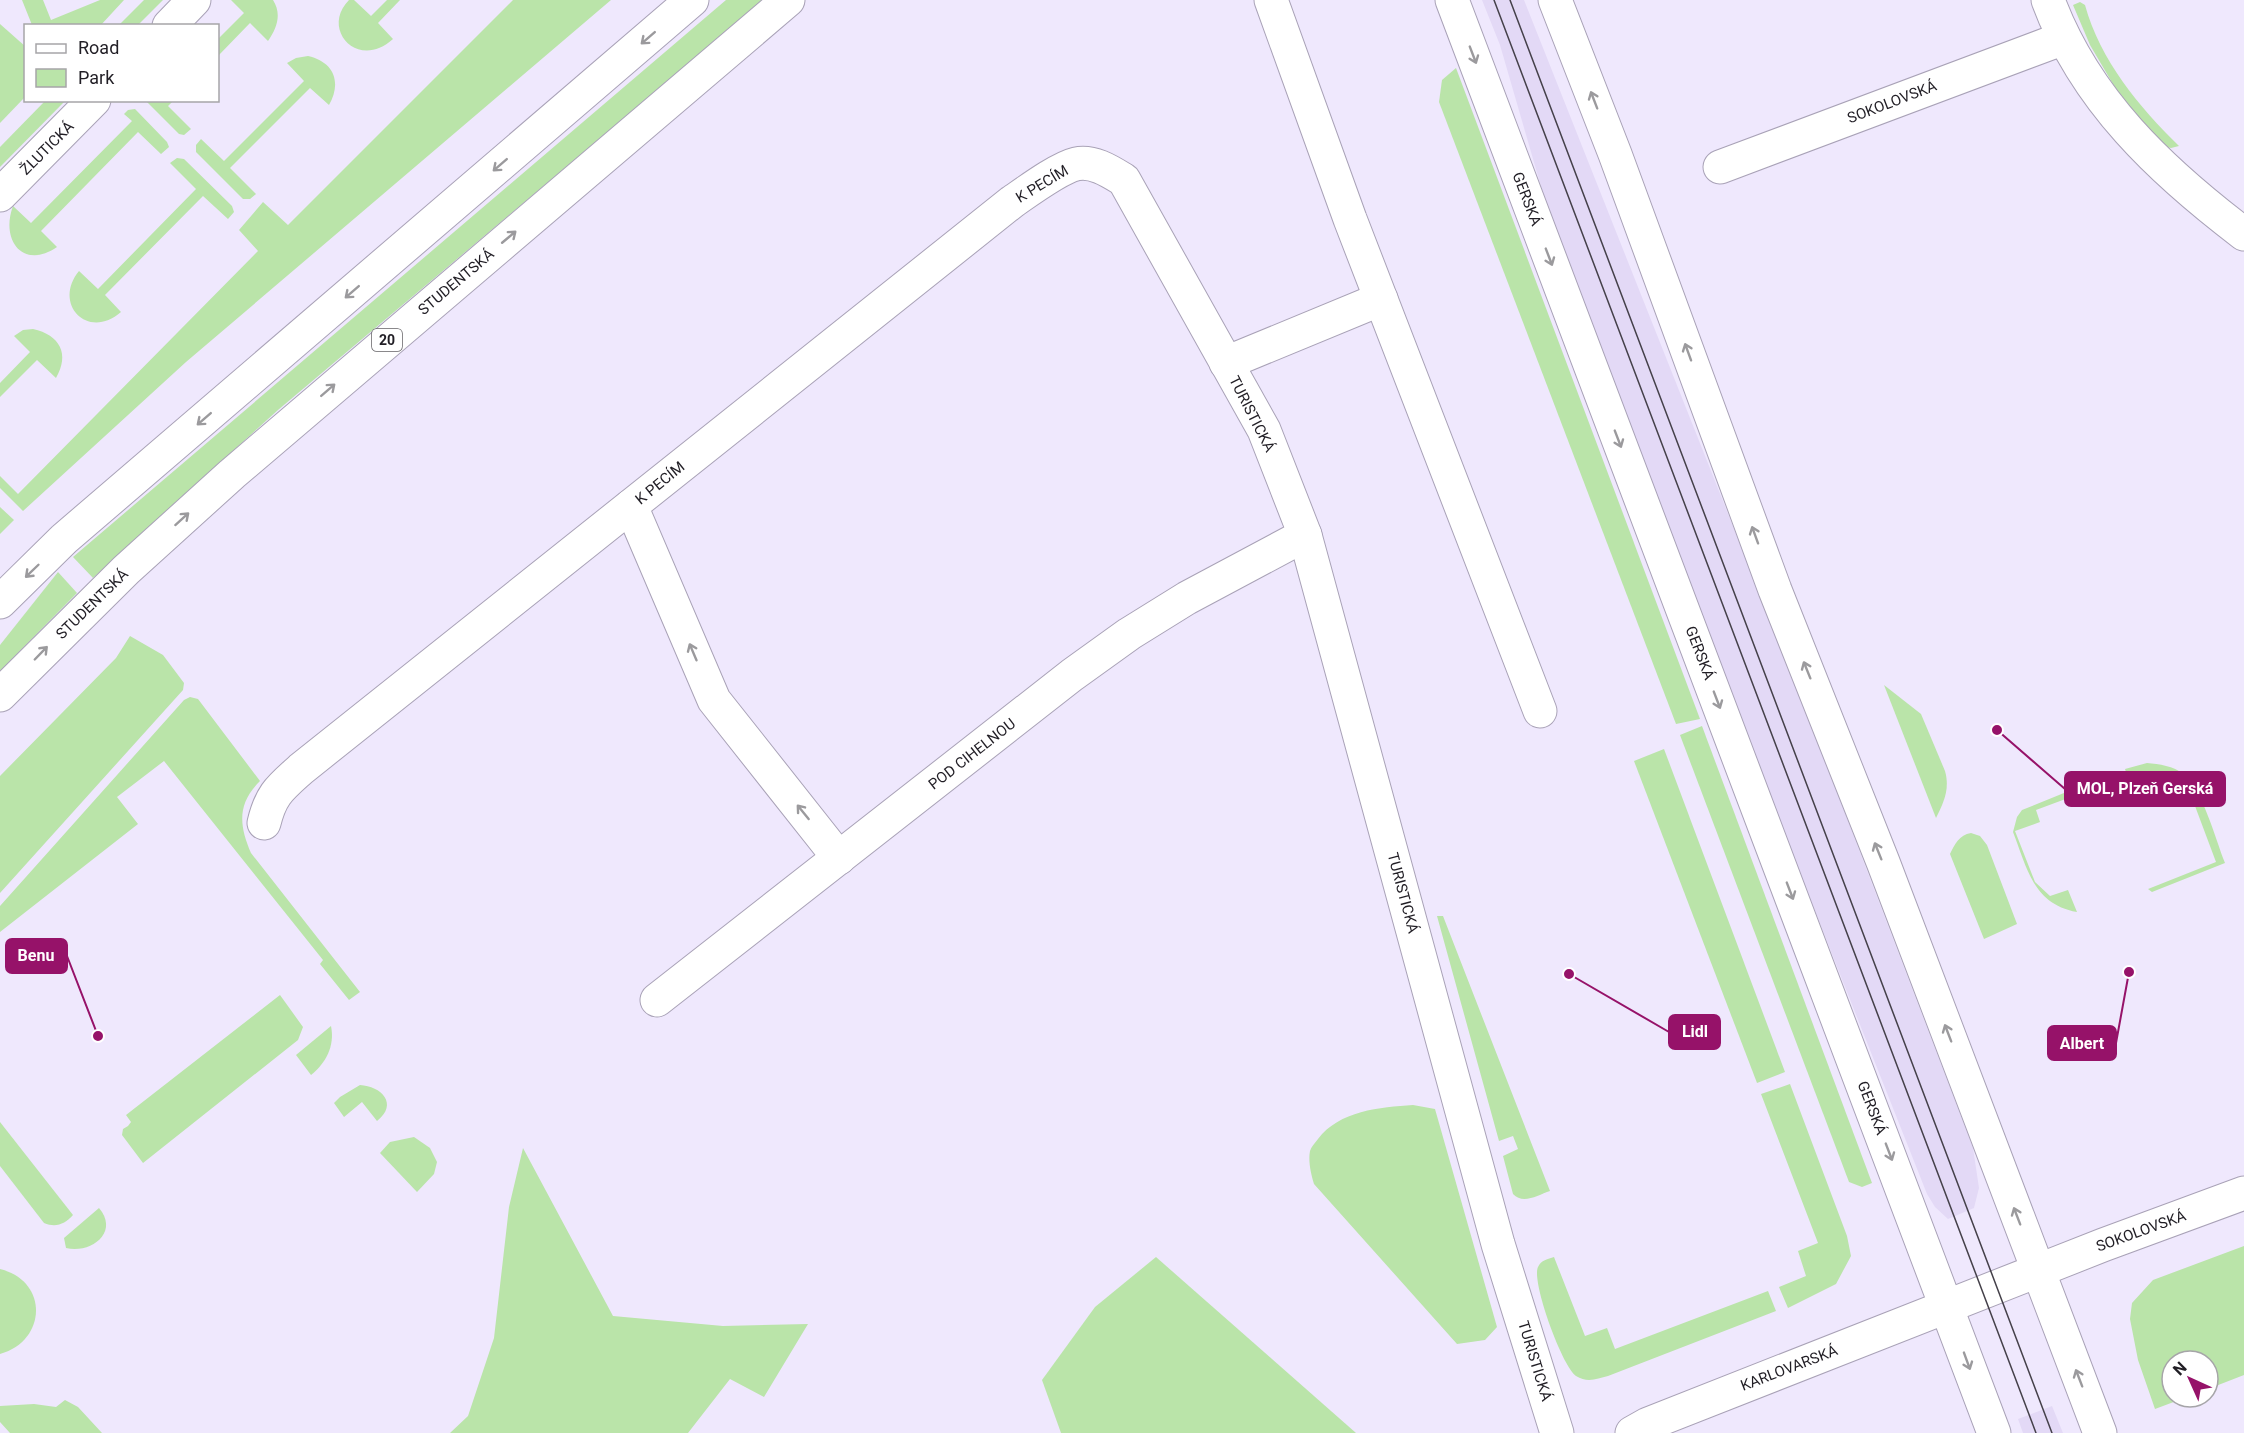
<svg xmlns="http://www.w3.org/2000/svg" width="2244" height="1433" viewBox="0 0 2244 1433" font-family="Roboto,sans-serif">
<rect width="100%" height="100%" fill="#efe8fd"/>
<!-- built -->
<g fill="#e3d9f6">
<polygon points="1482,0 1524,0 1798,690 1973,1148 1979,1188 1974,1208 1948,1219 1935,1207 1927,1194 1735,709 1553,228 1500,45"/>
<polygon points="2052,1406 2063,1433 2023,1433 2018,1419"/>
</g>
<!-- green -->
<g fill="#bae4a9">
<polygon points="22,0 43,0 51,20 100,0 124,0 100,26 32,25"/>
<polygon points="144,0 163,0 138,25 119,25"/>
<path d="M231 0H273C282 14 277 28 268 41L250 23 218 56V39L244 13Z"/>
<path d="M349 0H354L371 16 387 0H400L378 23 393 39C358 71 320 29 349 0Z"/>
<polygon points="513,0 611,0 186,362 23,511 0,488 0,476 18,494 258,251 239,230 263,202 288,225"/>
<polygon points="726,0 764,0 278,410 93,578 73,557"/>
<path d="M2080 2 2085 5C2100 60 2139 107 2179 146L2171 148 2161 146 2120 96 2090 45 2073 5Z"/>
<polygon points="0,24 26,47 25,97 0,123"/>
<path d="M308 56C334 62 342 82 329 105L310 88 230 168 256 194 250 199H243L196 152V145L201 139 224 161 304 81 287 63 296 58Z"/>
<polygon points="1456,68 1700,719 1676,724 1439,102 1442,80"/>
<polygon points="45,101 65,101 0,167 0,147"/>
<polygon points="146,101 173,101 168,106 191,129 184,135 179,134"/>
<path d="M135 109 167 142 169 147 161 154 138 132 41 231 57 247C24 270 0 241 13 206L31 223 132 121 124 114 128 110Z"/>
<path d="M177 158 184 159 232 206 234 212 228 219 203 196 105 295 121 312C88 341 52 304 79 271L98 289 196 189 170 163Z"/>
<path d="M33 329C60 335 70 354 56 378L37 360 0 397V383L30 352 14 336 23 330Z"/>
<polygon points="0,507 14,520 0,534"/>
<polygon points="58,572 77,593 0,671 0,645"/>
<polygon points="130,636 163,655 184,683 183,690 0,893 0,776 116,658"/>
<path d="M1884 685 1921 714 1945 771C1950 789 1944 802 1936 818Z"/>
<path d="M190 697 198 699 260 781C237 804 239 825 251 853L360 992 349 1000 320 964 323 960 164 761 117 797 138 824 0 932V906L184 700Z"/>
<polygon points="1702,726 1872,1183 1862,1187 1849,1182 1680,735"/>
<polygon points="1664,749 1785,1072 1757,1083 1634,761"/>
<path d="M2147 763C2159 764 2174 766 2183 774 2203 790 2215 838 2225 863L2152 892 2148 889 2216 862 2189 790 2149 805 2141 783 2131 787 2125 769Z"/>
<path d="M2091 782 2099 786 2100 790 2097 800 2092 801 2087 791 2036 810 2040 822 2015 831 2035 882 2050 896 2068 890 2077 912C2033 904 2027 868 2013 832L2017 817 2022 810Z"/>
<path d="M1971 833 1980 836 1987 845 2017 924 1984 939 1950 854C1955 844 1959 835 1971 833Z"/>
<path d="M1437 916H1443L1550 1191C1538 1195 1523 1205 1513 1194L1503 1156 1518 1149 1513 1136 1499 1141Z"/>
<polygon points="280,995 303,1027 298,1040 143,1163 122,1135 123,1129 128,1126 131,1122 126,1115"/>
<path d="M331 1026C335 1046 326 1063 311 1075L296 1055Z"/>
<polygon points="1790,1084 1847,1236 1851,1256 1836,1284 1788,1308 1779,1287 1806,1276 1798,1251 1818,1243 1761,1094"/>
<path d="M360 1085C381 1086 399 1104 377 1121L362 1102 344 1117 334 1103 340 1097Z"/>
<path d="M1413 1105 1435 1109 1497 1327 1485 1340 1457 1344 1314 1184C1311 1174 1308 1161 1310 1151 1311 1147 1315 1143 1318 1139 1339 1111 1380 1107 1413 1105Z"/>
<path d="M0 1122 73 1215C65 1224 56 1228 44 1223L0 1166Z"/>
<polygon points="414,1137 430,1148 437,1162 434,1174 417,1192 380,1153 390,1142"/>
<polygon points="523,1148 613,1316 723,1326 808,1324 764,1397 730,1379 688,1433 450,1433 468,1416 494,1338 509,1207"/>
<path d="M99 1208C120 1233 90 1254 66 1248L64 1238Z"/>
<polygon points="2244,1246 2244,1375 2208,1389 2208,1361 2172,1361 2172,1397 2187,1397 2155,1409 2138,1360 2130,1319 2132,1303 2153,1280"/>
<polygon points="1156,1257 1356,1433 1061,1433 1042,1380 1095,1307"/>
<path d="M1554 1257 1585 1336 1607 1328 1615 1349 1768 1291 1776 1311 1608 1376C1597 1379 1587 1383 1576 1376 1562 1366 1531 1281 1538 1267 1541 1260 1548 1259 1554 1257Z"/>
<path d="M0 1269C49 1281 47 1341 0 1354Z"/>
<polygon points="65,1400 78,1407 102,1433 10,1433 0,1422 0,1406 34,1404 56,1407"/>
</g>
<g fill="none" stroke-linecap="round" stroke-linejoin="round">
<defs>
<g id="street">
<polyline points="1271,0 1350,219 1540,711"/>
<path d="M2048 0C2085 100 2161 171 2244 234"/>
<polyline points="169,26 194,0"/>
<polyline points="1720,167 2064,38"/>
<polyline points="0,195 94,100"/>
<polyline points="1226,363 1381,299"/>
<polyline points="631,506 714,700 839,858"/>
<path d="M264 823C271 794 280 788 301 769L1012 202C1028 191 1059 168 1076 164 1093 160 1111 172 1124 180L1264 430 1305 535 1498 1244 1557 1433"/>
<polyline points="657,1000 1072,675 1129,634 1187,598 1305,535"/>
<polyline points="1632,1433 1648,1424 2103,1245 2244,1193"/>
</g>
<g id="secondary">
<polyline points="1452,0 1994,1433"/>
<polyline points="1555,0 1615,154 1775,590 1883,862 2100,1433"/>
</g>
<g id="primary">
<polyline points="0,602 64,539 692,0"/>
<polyline points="0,695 126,570 232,474 788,0"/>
</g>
</defs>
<!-- street casing -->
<use href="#street" stroke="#a9a2b7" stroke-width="35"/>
<!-- secondary casing -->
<use href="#secondary" stroke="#a9a2b7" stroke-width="35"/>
<!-- primary casing -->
<use href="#primary" stroke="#a9a2b7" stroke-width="35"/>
<!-- street -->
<use href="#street" stroke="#fff" stroke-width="33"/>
<!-- secondary -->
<use href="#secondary" stroke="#fff" stroke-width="33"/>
<!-- primary -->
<use href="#primary" stroke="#fff" stroke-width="33"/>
<!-- tram -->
<g stroke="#45414a" stroke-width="1.5">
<polyline points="1494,0 2036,1433"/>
<polyline points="1510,0 2052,1433"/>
</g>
</g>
<!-- one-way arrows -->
<defs><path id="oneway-shaft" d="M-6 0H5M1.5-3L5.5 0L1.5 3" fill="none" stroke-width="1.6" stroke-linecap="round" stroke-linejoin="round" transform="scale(1.5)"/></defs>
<g stroke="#9b9a9d">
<use href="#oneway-shaft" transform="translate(648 38) rotate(139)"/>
<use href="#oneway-shaft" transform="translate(1473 55) rotate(69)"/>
<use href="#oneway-shaft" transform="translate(1594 100) rotate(-111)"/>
<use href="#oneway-shaft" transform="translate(500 165) rotate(139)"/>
<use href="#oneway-shaft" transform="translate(509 237) rotate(-40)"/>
<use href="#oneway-shaft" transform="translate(1549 257) rotate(69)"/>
<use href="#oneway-shaft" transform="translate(352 292) rotate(139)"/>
<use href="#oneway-shaft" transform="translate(1688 352) rotate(-110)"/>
<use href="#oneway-shaft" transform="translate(328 390) rotate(-41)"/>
<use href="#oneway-shaft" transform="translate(204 419) rotate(139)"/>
<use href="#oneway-shaft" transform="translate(1618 439) rotate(69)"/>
<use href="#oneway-shaft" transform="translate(182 519) rotate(-42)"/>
<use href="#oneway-shaft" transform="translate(1755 535) rotate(-110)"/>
<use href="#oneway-shaft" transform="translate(32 571) rotate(136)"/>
<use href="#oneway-shaft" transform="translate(693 652) rotate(-113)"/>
<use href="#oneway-shaft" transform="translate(41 653) rotate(-46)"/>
<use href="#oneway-shaft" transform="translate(1807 670) rotate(-112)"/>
<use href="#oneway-shaft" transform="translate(1717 700) rotate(69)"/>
<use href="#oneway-shaft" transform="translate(803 812) rotate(-129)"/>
<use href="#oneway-shaft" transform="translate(1878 851) rotate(-112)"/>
<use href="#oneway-shaft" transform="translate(1790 891) rotate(69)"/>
<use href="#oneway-shaft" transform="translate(1948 1033) rotate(-111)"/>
<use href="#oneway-shaft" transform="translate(1889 1152) rotate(69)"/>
<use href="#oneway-shaft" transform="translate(2017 1216) rotate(-111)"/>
<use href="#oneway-shaft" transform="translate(1967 1361) rotate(70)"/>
<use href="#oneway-shaft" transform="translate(2079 1378) rotate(-111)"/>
</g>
<g text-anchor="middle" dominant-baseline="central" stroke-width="4.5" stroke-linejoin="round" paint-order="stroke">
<!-- shield labels -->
<rect fill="#fff" stroke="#646266" stroke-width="1.5" x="372" y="329" width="30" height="22" rx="4.5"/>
<g font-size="14" font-weight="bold" fill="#211e25">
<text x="387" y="340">20</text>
</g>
<!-- street labels -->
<g font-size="15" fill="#211e25" stroke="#fff">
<text transform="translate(1892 102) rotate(-21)">SOKOLOVSKÁ</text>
<text transform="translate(47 148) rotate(-45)">ŽLUTICKÁ</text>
<text transform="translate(1042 184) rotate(-31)">K PECÍM</text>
<text transform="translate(1527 199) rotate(69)">GERSKÁ</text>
<text transform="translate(456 282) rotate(-40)">STUDENTSKÁ</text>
<text transform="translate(1252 414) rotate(63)">TURISTICKÁ</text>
<text transform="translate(660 483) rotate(-39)">K PECÍM</text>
<text transform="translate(92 604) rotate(-44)">STUDENTSKÁ</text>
<text transform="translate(1700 653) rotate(69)">GERSKÁ</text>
<text transform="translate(972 754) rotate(-38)">POD CIHELNOU</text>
<text transform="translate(1403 893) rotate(75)">TURISTICKÁ</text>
<text transform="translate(1872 1108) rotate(69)">GERSKÁ</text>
<text transform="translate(2141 1231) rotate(-20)">SOKOLOVSKÁ</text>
<text transform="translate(1535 1361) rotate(73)">TURISTICKÁ</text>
<text transform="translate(1789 1368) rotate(-21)">KARLOVARSKÁ</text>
</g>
</g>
<!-- callouts -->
<path fill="none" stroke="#961269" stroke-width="2" d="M1997 730L2065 789M98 1036L67 956M1569 974L1669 1032M2129 972L2116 1043"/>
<g fill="#961269" stroke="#fff" stroke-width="2">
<circle cx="1997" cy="730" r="6"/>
<circle cx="98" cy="1036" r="6"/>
<circle cx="1569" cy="974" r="6"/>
<circle cx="2129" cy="972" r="6"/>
</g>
<g fill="#961269" stroke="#961269" stroke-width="2">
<rect x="2065" y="772" width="160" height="34" rx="6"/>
<rect x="6" y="939" width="61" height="34" rx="6"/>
<rect x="1669" y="1015" width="51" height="34" rx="6"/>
<rect x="2048" y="1026" width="68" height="34" rx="6"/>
</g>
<g font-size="16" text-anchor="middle" font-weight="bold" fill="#fff">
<text x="2145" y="794">MOL, Plzeň Gerská</text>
<text x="36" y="961">Benu</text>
<text x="1695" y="1037">Lidl</text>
<text x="2082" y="1049">Albert</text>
</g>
<!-- legend -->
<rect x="24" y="24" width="195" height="78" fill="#ffffff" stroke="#a6a5a8" stroke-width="1.5"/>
<rect x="36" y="44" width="30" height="9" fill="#ffffff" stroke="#a6a5a8" stroke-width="1.5"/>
<text x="78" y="54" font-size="18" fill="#211e25">Road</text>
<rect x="36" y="69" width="30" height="18" fill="#bae4a9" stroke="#a6a5a8" stroke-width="1.5"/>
<text x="78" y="84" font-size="18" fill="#211e25">Park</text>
<!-- north arrow -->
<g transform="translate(2190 1379) rotate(315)"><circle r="28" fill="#ffffff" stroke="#a6a5a8" stroke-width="1.5"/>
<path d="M0-4.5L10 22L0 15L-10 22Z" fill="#961269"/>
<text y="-9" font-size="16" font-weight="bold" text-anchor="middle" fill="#211e25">N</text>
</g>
</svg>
